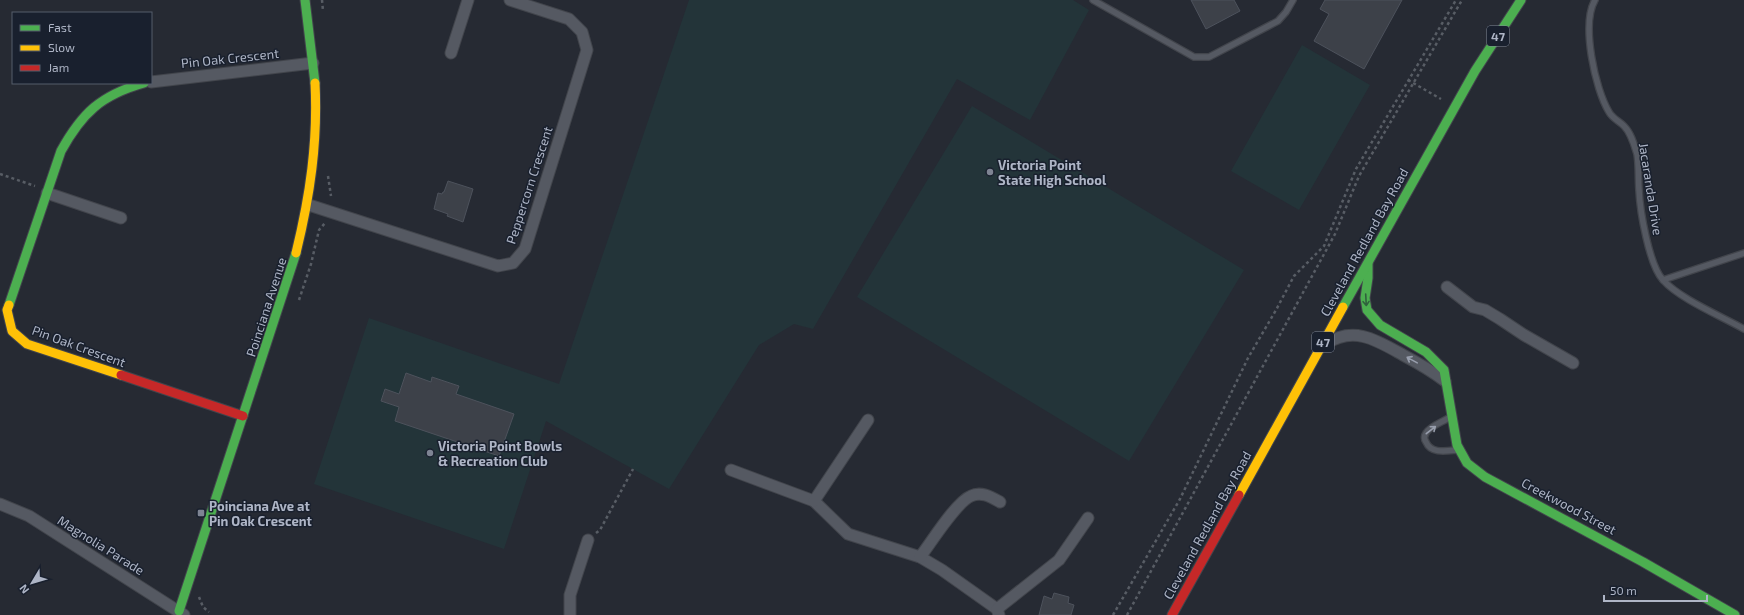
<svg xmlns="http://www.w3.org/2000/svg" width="1744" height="615" viewBox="0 0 1744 615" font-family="'Exo 2',sans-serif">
<rect width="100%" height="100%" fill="#262a33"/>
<!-- green -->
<g fill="#233439">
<polygon points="689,0 1073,0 1089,10 1030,120 957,79 813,329 794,324 759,345 669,489 546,421 504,549 314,484 369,318 559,384"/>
<polygon points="1302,45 1370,85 1299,210 1231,171"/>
<polygon points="972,106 1244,270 1129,461 857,297"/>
</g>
<!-- building -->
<g fill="#3d4149" stroke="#4d525c">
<polygon points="1191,0 1234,0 1240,11 1206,29"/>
<polygon points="1325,0 1402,0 1364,69 1314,41 1329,14 1320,9"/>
<polygon points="448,181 473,189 463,222 447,216 448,214 434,209 438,193 442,194 443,192 444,192"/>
<polygon points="406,373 431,382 432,377 459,386 456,394 514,414 499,456 395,421 399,407 381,401 385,389 399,394"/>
<polygon points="1054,593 1069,597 1068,603 1074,605 1071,615 1039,615 1044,596 1052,599"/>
</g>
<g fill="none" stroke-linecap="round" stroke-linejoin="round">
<defs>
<g id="lane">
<polyline points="1093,0 1194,57 1209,57 1278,21 1286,12 1293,0"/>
<path d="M1595 0C1581 24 1595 89 1609 112 1612 118 1619 121 1624 126 1631 133 1634 144 1637 154 1639 165 1638 178 1639 190 1640 211 1649 265 1663 280 1680 299 1721 316 1744 329"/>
<polyline points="1663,280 1744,253"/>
<path d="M1450 417C1443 422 1430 426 1426 433 1424 436 1424 439 1426 442 1431 454 1446 451 1457 450"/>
</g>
<g id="street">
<polyline points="451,53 468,0"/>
<polyline points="151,82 313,63"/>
<polyline points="47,193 121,218"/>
<polyline points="309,205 498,266 513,263 525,249 587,50 582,32 569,19 510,0"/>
<polyline points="1447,287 1473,307 1485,310 1500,319 1524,335 1573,363"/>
<path d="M1326 344C1354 325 1378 341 1403 355 1418 363 1432 371 1445 381"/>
<polyline points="731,470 814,501 848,534 920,557 942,570 997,609 999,615"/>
<polyline points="814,501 868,420"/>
<polyline points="0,504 29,516 184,615"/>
<path d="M920 557C931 543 956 502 971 496 981 491 991 497 1000 502"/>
<polyline points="997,609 1059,560 1088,518"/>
<polyline points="570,615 570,595 588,540"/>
</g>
<g id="fast">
<polyline points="305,0 315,83"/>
<polyline points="1368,264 1368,278 1365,298 1367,310 1380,325 1426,352 1444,370 1457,445 1467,463 1485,477 1643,562 1735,615"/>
<path d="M9 305 61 151C82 113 101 95 144 83"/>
<polyline points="1343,307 1475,71 1521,0"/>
<polyline points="179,611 296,253"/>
</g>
<g id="slow">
<path d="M296 253C310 196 318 142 315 83"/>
<polyline points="9,305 7,310 12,331 27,344 121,375"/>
<polyline points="1239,495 1343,307"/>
</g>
<g id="jam">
<polyline points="121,375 243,416"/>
<polyline points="1172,615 1239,495"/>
</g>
</defs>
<!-- lane casing -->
<use href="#lane" stroke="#42454c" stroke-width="8"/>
<!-- street casing -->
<use href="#street" stroke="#42454c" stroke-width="13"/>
<!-- fast casing -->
<use href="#fast" stroke="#42454c" stroke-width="11"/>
<!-- slow casing -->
<use href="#slow" stroke="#42454c" stroke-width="11"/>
<!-- jam casing -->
<use href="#jam" stroke="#42454c" stroke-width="11"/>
<!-- path -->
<g stroke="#585d65" stroke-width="2.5" stroke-dasharray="3 3" stroke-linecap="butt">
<polyline points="322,0 323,11"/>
<polyline points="1408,80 1441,99"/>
<polyline points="0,174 35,186"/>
<polyline points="328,176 331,196"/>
<polyline points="299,300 311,264 319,230 325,223"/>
<polyline points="596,533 600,530 633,469"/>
<polyline points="199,597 203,607 209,612"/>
<polyline points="1113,615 1180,499 1248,358 1276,310 1294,276 1324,246 1356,169 1456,0"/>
<polyline points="1127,615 1335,234 1359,176 1462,0"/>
</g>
<!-- lane -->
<use href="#lane" stroke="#555962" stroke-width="5.5"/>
<!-- street -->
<use href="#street" stroke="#555962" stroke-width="11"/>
<!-- fast -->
<use href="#fast" stroke="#4caf50" stroke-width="9"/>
<!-- slow -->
<use href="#slow" stroke="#ffc107" stroke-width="9"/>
<!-- jam -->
<use href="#jam" stroke="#c62828" stroke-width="9"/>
</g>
<!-- one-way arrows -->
<defs><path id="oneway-shaft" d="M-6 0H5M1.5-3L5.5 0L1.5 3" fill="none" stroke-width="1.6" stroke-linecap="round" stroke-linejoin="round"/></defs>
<use stroke="#30603d" href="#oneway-shaft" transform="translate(1366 300) rotate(87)"/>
<g stroke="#989ead">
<use href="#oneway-shaft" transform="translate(1412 360) rotate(-151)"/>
<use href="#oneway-shaft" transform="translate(1431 430) rotate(-38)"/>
</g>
<!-- markers -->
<g fill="#7e8493" stroke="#19202e" stroke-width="1.5">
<circle cx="990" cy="172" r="4"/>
<circle cx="430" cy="453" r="4"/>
<rect x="197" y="509" width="8" height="8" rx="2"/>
</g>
<g text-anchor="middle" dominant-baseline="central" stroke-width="3" stroke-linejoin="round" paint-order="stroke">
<!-- shield labels -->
<g fill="#19202e" stroke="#818898" stroke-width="1">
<rect x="1487" y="26" width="22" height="20" rx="3"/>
<rect x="1312" y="332" width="22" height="20" rx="3"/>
</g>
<g font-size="12" font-weight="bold" fill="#aeb5c6">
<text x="1498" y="36">47</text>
<text x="1323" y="342">47</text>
</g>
<!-- street labels -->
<g font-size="13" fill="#aeb5c6" stroke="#19202e">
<text transform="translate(230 58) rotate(-6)">Pin Oak Crescent</text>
<text transform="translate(529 185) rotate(-72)">Peppercorn Crescent</text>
<text transform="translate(1651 189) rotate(81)">Jacaranda Drive</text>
<text transform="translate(1364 242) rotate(-61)">Cleveland Redland Bay Road</text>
<text transform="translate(266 307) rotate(-72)">Poinciana Avenue</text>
<text transform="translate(79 346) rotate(20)">Pin Oak Crescent</text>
<text transform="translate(1569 506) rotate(28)">Creekwood Street</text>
<text transform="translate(1207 525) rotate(-61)">Cleveland Redland Bay Road</text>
<text transform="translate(101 545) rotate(32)">Magnolia Parade</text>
</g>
<!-- poi labels -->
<g font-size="13" font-weight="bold" fill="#aeb5c6" stroke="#19202e" text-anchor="start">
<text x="998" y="165">Victoria Point<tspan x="998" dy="15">State High School</tspan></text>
<text x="438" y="446">Victoria Point Bowls<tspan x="438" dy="15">&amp; Recreation Club</tspan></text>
<text x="209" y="506">Poinciana Ave at<tspan x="209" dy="15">Pin Oak Crescent</tspan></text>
</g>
</g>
<!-- legend -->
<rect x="12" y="12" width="140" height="72" fill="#19202e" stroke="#555c6b"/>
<rect x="20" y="25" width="20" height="6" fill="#4caf50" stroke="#555c6b"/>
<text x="48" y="32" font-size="12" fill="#aeb5c6">Fast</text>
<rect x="20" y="45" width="20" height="6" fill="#ffc107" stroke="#555c6b"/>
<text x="48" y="52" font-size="12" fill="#aeb5c6">Slow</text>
<rect x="20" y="65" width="20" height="6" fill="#c62828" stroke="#555c6b"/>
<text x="48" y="72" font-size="12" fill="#aeb5c6">Jam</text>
<!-- north arrow -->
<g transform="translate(32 583) rotate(232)" stroke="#19202e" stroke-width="3" paint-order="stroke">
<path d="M0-3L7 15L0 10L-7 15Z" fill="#aeb5c6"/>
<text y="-6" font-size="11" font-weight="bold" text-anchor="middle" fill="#aeb5c6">N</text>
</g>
<!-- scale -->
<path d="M1604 595v6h103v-6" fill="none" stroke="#aeb5c6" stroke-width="2"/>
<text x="1610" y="595" font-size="12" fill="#aeb5c6" stroke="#19202e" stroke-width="3" paint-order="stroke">50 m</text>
</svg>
